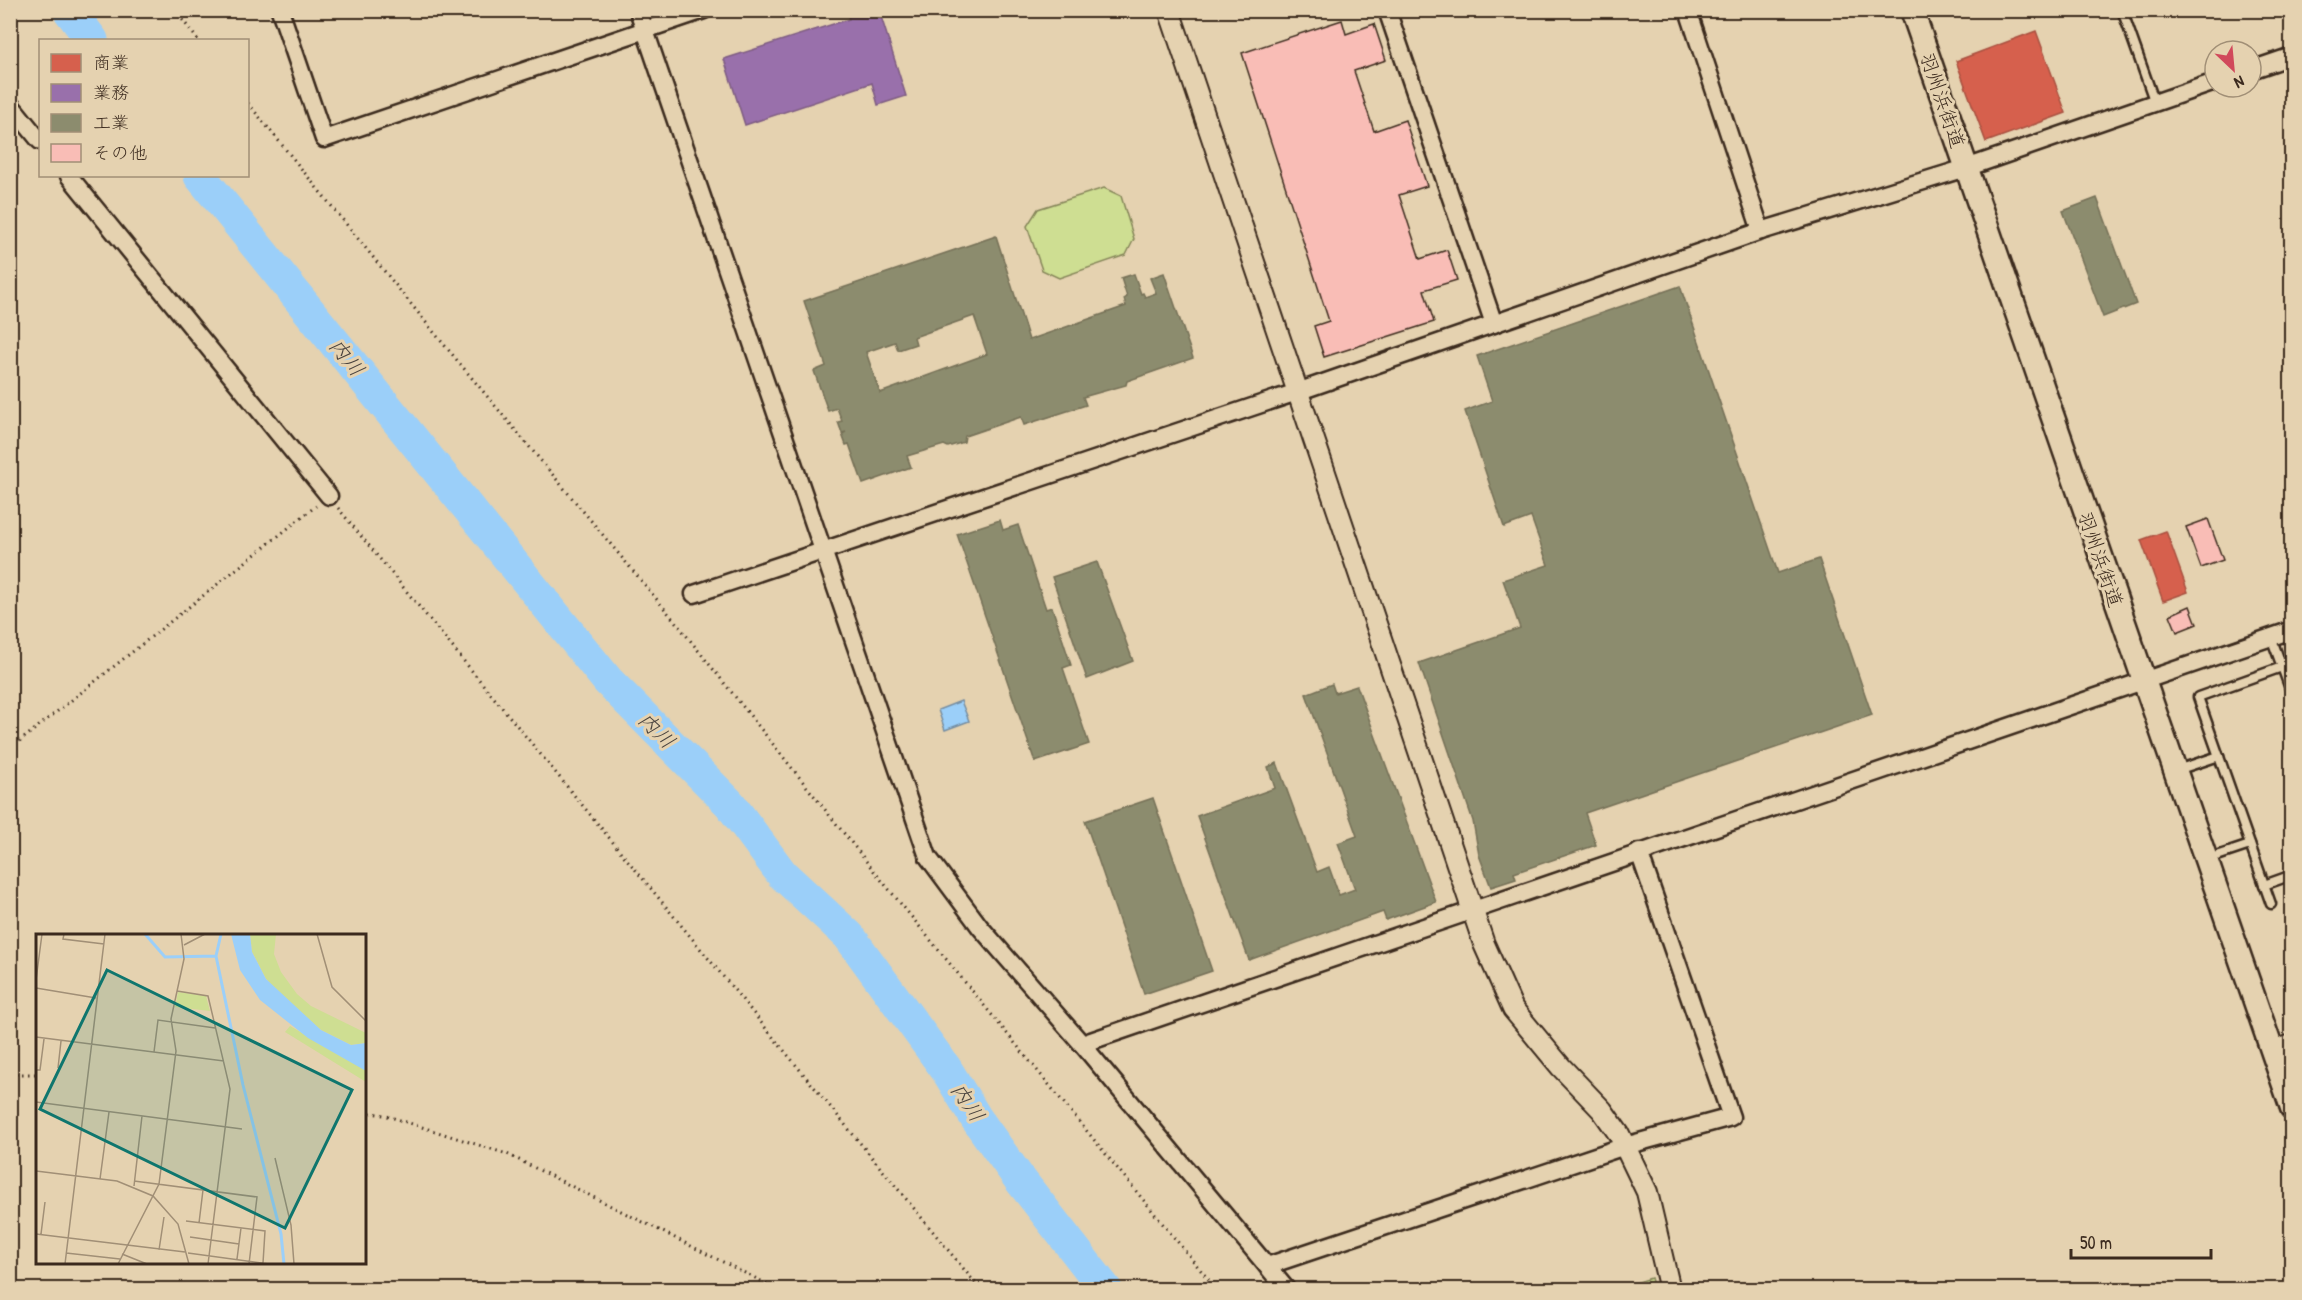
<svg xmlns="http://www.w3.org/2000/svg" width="2302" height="1300" viewBox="0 0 2302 1300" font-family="'Patrick Hand','Klee One',sans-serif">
<rect width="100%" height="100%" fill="#e5d2b0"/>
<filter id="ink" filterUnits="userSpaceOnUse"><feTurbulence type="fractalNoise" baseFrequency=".0167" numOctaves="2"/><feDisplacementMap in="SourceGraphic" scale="12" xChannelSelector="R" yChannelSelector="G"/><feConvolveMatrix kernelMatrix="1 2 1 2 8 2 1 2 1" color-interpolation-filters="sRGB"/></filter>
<g filter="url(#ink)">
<!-- green -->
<g fill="#cede92" stroke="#848458" stroke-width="1.5">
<polygon points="1104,188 1121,196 1134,239 1126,255 1059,278 1042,270 1027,226 1038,209"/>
<polygon points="1651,1278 1654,1289 1617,1289"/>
</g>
<!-- water -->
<polygon fill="#9bcff9" stroke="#758da1" stroke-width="1.5" points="961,701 969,721 945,730 938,710"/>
<!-- shops -->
<g fill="#d6604d" stroke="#a8503f" stroke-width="1.5">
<polygon points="2036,31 2066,113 1986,142 1956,61"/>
<polygon points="2166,531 2188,592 2163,601 2141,540"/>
</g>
<!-- offices -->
<polygon fill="#9970ab" stroke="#7d5b81" stroke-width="1.5" points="846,10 879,10 906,96 878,105 872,83 745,125 724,59 849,19"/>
<!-- industry -->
<g fill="#8c8c6e" stroke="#746f56" stroke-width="1.5" fill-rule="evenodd">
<polygon points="2097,198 2136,304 2103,317 2063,211"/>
<path d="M996 236 1029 340 1126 306 1124 299 1127 297 1121 278 1134 274 1141 294 1143 293 1145 297 1156 293 1150 278 1164 273 1193 358 1127 381 1126 385 1083 397 1086 405 1024 425 1021 417 965 436 964 442 948 447 944 445 907 456 911 467 863 484 849 444 846 445 842 434 846 432 842 433 838 422 842 421 837 408 828 411 814 371 826 366 804 301ZM974 316 987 354 880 393 866 352 895 342 898 350 916 344 914 337Z"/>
<polygon points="1680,286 1778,573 1819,559 1872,715 1585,813 1596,845 1514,873 1516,879 1491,887 1479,855 1473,821 1419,663 1520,628 1503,580 1548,565 1531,517 1504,527 1465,411 1492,401 1477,356"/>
<polygon points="1000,520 1003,530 1018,525 1046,609 1052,607 1071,665 1063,668 1089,744 1035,762 957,534"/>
<polygon points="1097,562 1133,661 1087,679 1052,577"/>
<polygon points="1332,684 1335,693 1357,686 1436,902 1386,920 1383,912 1249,960 1197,816 1275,788 1268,767 1277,763 1317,872 1329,867 1339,895 1355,889 1338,843 1357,836 1306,694"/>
<polygon points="1153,798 1212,971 1144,994 1085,821"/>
</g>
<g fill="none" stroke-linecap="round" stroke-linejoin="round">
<!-- river -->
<g stroke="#9bcff9" stroke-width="33">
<polyline points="69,10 92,40"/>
<polyline points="200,176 608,681 730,804 782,874 849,936 946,1069 976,1118 1018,1177 1106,1290"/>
</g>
</g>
<!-- building -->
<g fill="#f9bdb6" stroke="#3b2a1e" stroke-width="1.5">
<polygon points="1342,20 1346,34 1374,24 1386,60 1354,71 1374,131 1405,120 1427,186 1399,195 1420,259 1447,250 1457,280 1424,290 1434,322 1324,357 1314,326 1329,321 1242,53"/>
<polygon points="2208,519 2223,560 2201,568 2186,527"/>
<polygon points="2190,606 2197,624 2177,632 2170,615"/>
</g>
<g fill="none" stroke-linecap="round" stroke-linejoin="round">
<defs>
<g id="service">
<polyline points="2122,10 2155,103"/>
<polyline points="2271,637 2292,694"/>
<polyline points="2177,770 2219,756"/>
<polyline points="2208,859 2250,845"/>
<polyline points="2264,885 2292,875"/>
<polyline points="2271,904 2198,697 2282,667"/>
</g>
<g id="minor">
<polyline points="280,10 324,139 704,10"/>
<polyline points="638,10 928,857 980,927 1082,1044 1287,1290"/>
<polyline points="1387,10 1494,324"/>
<polyline points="1688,10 1761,231"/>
<polyline points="2251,70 2292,56"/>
<polyline points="10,104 40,141"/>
<polyline points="69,176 329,496"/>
<polyline points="694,594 1297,392 1761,231 1966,168 2215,82"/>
<polyline points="1082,1044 2292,630"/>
<polyline points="1267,1266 1625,1146 1731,1117 1639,852"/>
</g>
<g id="tertiary">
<polyline points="1169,10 1484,944 1513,1009 1561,1067 1602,1110 1619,1134 1647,1192 1670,1290"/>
<polyline points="2272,1051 2292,1045"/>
</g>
<polyline id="secondary" points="1912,10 2292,1108"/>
</defs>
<!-- service casing -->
<use href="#service" stroke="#3b2a1e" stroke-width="13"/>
<!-- minor casing -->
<use href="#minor" stroke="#3b2a1e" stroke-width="21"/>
<!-- tertiary casing -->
<use href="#tertiary" stroke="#3b2a1e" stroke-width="24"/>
<!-- secondary casing -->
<use href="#secondary" stroke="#3b2a1e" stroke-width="27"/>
<!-- path -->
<g stroke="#3b2a1e" stroke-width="3" stroke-dasharray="1.5 4.5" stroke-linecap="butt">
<polyline points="175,10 198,40"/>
<polyline points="248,103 441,341 674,620 874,871 1217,1290"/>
<polyline points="338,508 981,1290"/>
<polyline points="10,749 316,506"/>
<polyline points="10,1074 38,1074"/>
<polyline points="364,1112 384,1115 507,1154 779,1290"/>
</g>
<!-- service -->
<use href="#service" stroke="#e5d2b0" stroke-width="8"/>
<!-- minor -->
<use href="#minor" stroke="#e5d2b0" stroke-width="16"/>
<!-- tertiary -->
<use href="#tertiary" stroke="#e5d2b0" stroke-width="20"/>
<!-- secondary -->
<use href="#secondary" stroke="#e5d2b0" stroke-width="22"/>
</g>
</g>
<g text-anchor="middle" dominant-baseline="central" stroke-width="6" stroke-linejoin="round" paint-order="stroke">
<!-- street labels -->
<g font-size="20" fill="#3b2a1e" stroke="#e5d2b0">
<text transform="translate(1943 100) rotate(71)">羽州浜街道</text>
<text transform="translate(2101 559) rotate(71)">羽州浜街道</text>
</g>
<!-- water labels -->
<g font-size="21" font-style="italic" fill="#49433f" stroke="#e5d2b0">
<text transform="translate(347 357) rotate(51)">内川</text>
<text transform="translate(657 730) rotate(45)">内川</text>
<text transform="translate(968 1102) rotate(56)">内川</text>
</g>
</g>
<!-- overview -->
<g transform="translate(36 934)">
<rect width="330" height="330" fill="#e5d2b0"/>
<path d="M214 0H240L238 20 245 38 261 60 275 72 330 99V109L315 111 285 96 250 66 230 45 216 18ZM142 58 170 62 174 77 139 73ZM254 92 329 135 330 148 249 98Z" fill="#cede92"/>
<path d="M195 0H214L216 18 230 45 285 96 315 111 330 109V137L272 104 224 66 204 36Z" fill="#9bcff9"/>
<path fill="none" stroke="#9bcff9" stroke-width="3" d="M109 0 129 23 180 22M185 0 180 22 207 151 245 300 248 330"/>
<path fill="none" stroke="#a18f76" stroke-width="1.5" d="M28 0 27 5 68 10M281 0 296 53 330 87M148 11 169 0M0 46 6 0M0 54 60 64M141 57 172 62 194 155 172 330M0 103 188 127M118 118 122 86 179 94M22 134 25 107M0 136H4L8 105M0 168 206 195M239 224 255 291 258 330M0 237 81 247 117 262 142 290 153 330M64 245 73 178M98 247 221 263 213 330M98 252 106 182M150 287 229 297 227 329M163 289 167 256M0 300 149 318M5 300 9 268M154 303 203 310M123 316 128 283M30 319 84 325M152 319 233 330M86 320 111 330M201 325 205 294M29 330 69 0M82 330 123 250 140 117 135 85 148 25 145 0"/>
<path fill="#0f766e" fill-opacity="0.15" stroke="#0f766e" stroke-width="3" d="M71 36 316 156 249 294 4 175Z"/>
<rect width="330" height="330" fill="none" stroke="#3b2a1e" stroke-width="3"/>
</g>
<!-- margin -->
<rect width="2302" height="1300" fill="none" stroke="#e5d2b0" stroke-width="36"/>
<rect x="18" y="18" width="2266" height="1264" fill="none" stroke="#3b2a1e" stroke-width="2" filter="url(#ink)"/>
<!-- legend -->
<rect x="39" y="39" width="210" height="138" fill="#e5d2b0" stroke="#a18f76" stroke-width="1.5"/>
<rect x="51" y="54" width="30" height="18" fill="#d6604d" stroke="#a18f76" stroke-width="1.5"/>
<text x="93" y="69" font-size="18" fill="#3b2a1e">商業</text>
<rect x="51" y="84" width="30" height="18" fill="#9970ab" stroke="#a18f76" stroke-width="1.5"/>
<text x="93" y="99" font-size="18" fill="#3b2a1e">業務</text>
<rect x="51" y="114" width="30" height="18" fill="#8c8c6e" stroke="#a18f76" stroke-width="1.5"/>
<text x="93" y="129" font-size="18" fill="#3b2a1e">工業</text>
<rect x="51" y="144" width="30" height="18" fill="#f9bdb6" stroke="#a18f76" stroke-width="1.5"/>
<text x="93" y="159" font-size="18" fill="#3b2a1e">その他</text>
<!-- north arrow -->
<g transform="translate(2233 69) rotate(154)"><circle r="28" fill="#e5d2b0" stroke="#a18f76" stroke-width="1.5"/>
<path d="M0-4.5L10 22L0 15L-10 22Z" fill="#d1495b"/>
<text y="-9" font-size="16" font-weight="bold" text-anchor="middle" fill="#3b2a1e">N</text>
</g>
<!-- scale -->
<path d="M2071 1249v9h140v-9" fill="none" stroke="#3b2a1e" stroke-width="3"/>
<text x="2080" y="1249" font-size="18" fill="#3b2a1e" stroke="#e5d2b0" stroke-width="4.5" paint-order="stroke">50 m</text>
</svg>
